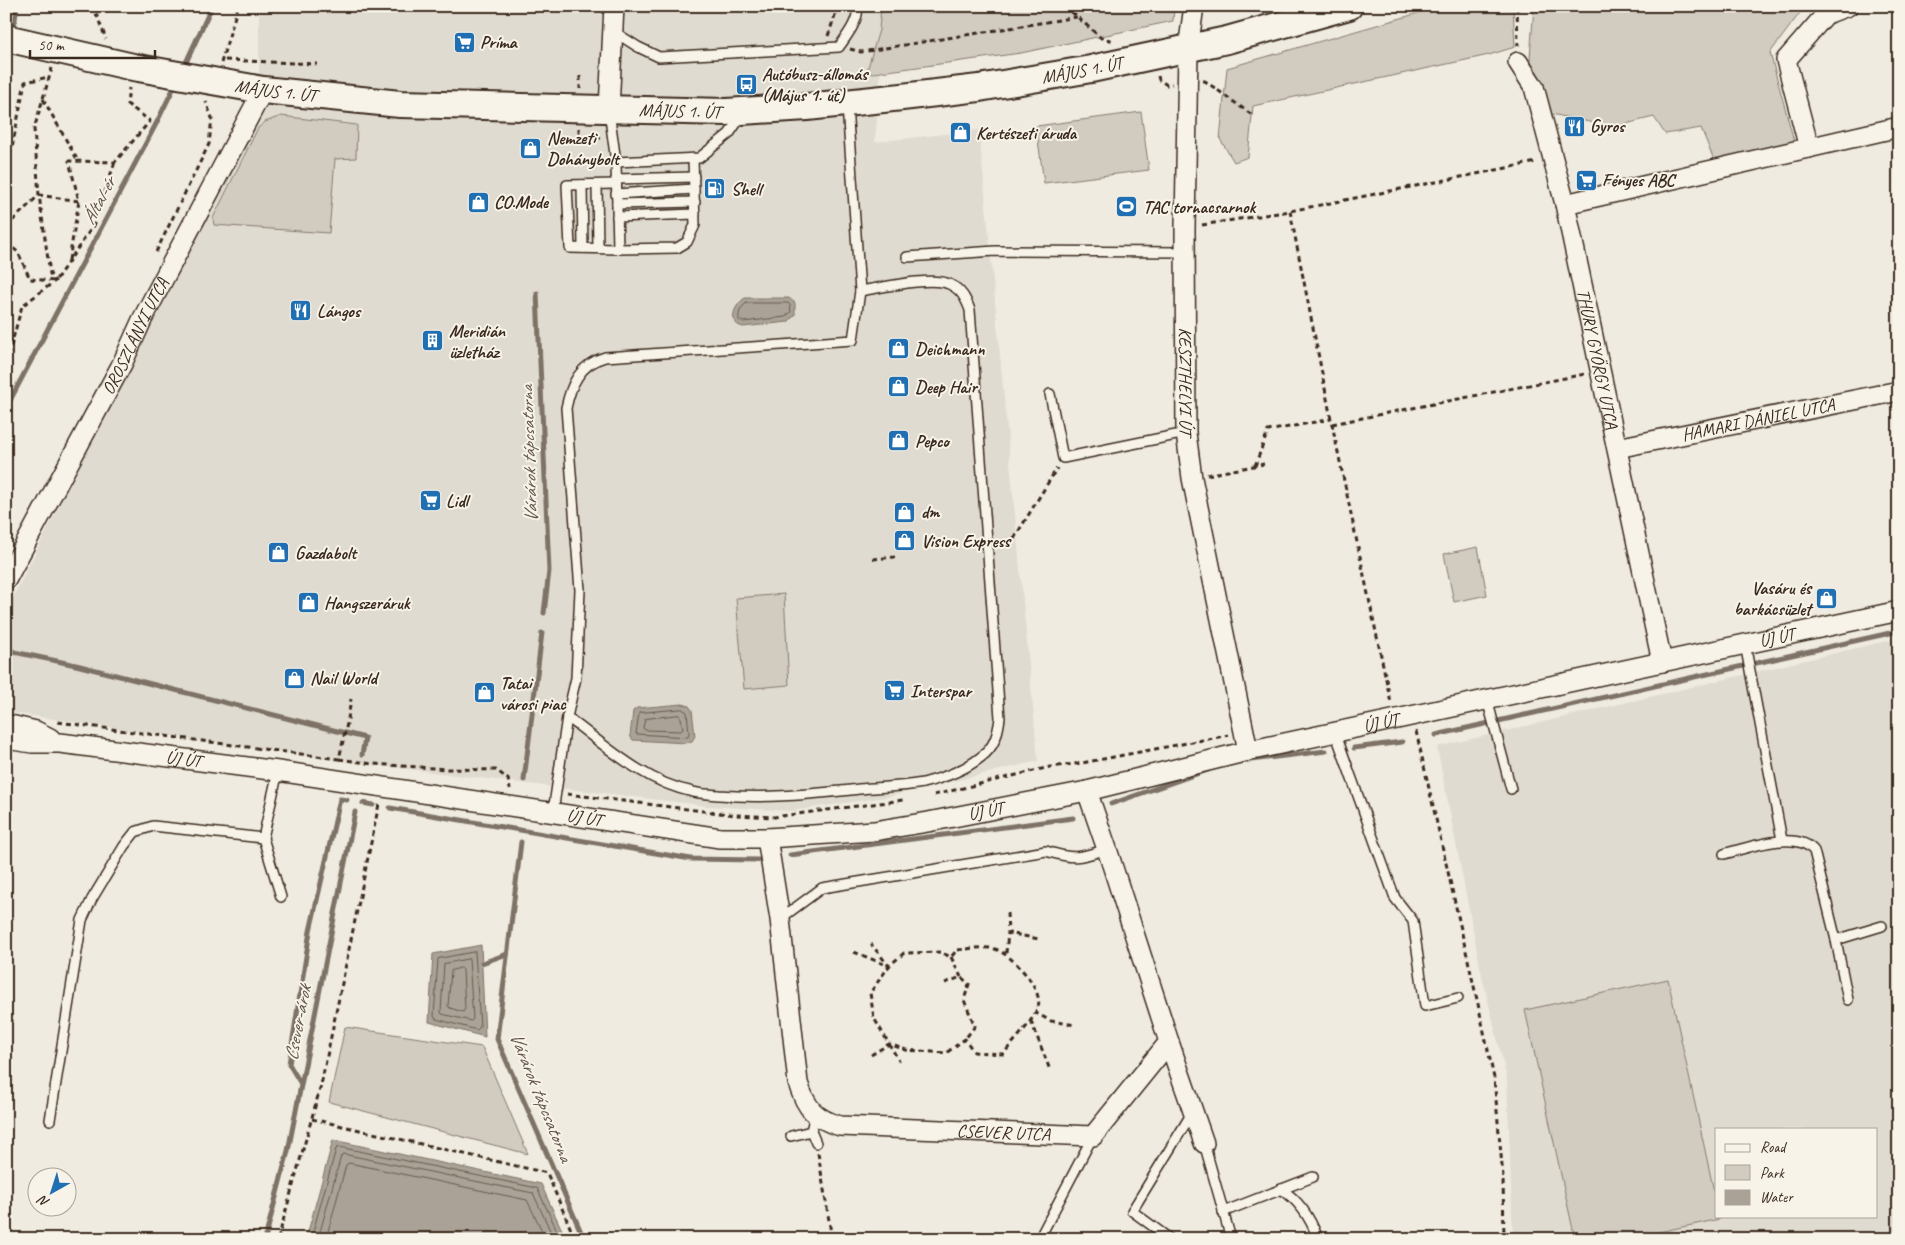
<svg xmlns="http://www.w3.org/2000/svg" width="1905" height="1245" viewBox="0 0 1905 1245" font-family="Caveat,sans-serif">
<rect width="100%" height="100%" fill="#efebe0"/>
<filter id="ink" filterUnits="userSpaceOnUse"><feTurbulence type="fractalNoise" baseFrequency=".02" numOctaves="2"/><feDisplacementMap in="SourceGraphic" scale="10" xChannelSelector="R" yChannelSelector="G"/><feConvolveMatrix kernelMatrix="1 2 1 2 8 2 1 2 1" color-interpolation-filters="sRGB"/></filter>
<g filter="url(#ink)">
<!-- built -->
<g fill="#e0dbd0" fill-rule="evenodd">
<polygon points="259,6 886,6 875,142 979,130 1038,761 886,797 791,811 708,806 334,760 6,712 6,611 259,111"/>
<path d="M1899 638V1239H1513L1507 1078 1483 981 1437 747ZM1716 1129H1876V1216H1716Z"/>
</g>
<!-- green -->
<g fill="#d1cbc0" stroke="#867a6f">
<polygon points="881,6 1174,6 1173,21 1021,53 866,74 879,30"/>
<polygon points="1443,6 1513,6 1515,47 1489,55 1253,106 1248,157 1234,162 1220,139 1227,68"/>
<polygon points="1534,6 1805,6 1770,53 1794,141 1714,160 1701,128 1665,134 1654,117 1613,127 1547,113 1530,58"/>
<polygon points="1141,112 1149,170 1044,183 1036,126"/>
<polygon points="281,116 357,125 356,158 335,159 329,233 214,225 213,218 258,128 265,122"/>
<polygon points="1478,547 1487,595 1454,602 1444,554"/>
<polygon points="784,594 789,685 744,689 736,598"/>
<polygon points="1668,979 1716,1201 1716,1216 1720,1216 1720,1219 1626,1239 1575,1239 1525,1010"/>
<polygon points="345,1027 482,1047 528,1154 329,1102"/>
</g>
<!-- water -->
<g fill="#aaa296" stroke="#7e7266">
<path d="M745 298H789L795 303V315L788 322 743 327C726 323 735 304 745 298Z"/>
<polygon points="683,704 689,706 692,710 695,736 692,741 686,743 633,740 630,736 633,711 637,708"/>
<polygon points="481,945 485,1037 429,1022 433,954"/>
<polygon points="333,1140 541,1184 566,1239 306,1239"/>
</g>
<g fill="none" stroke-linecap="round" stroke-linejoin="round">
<!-- shore -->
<g stroke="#675a4e" stroke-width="1">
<path d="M747 303H788L790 305 791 312 785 317 743 322 739 320C738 313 741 306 747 303Z"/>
<polygon points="682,709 687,712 689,734 688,737 636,734 639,713"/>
<polygon points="679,715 681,718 683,729 681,731 645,730 643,728 645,719"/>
<polygon points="475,952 480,1027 477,1030 436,1019 434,1016 438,959"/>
<polygon points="469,959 473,1019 471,1021 442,1014 441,1012 444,964"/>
<polygon points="461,968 463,970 465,1009 463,1012 450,1008 448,1006 451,971"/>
<polyline points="311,1239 336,1149 339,1147 537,1188 561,1239"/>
<polyline points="318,1239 341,1156 343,1154 533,1193 554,1239"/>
<polyline points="326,1239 346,1165 349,1163 527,1200 546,1239"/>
</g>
<!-- stream -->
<g stroke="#7e7266" stroke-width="5">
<polyline points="13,33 17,6"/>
<polyline points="183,69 212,6"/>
<polyline points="6,75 11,46"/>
<polyline points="537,293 549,571 544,613"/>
<polyline points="6,408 156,124 177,81"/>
<polyline points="6,646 14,652 76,665 365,738 362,755"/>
<polyline points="1436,735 1899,631"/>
<polyline points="1354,748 1402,742"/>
<polyline points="1242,761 1326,751"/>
<polyline points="524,780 542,633"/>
<polyline points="363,803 373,805"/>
<polyline points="1111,804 1208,770"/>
<polyline points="390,808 691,859 759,860"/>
<polyline points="521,842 497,1039 584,1239"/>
<polyline points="790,855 1073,818"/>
<polyline points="482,963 507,954"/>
<polyline points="301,1084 289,1064 310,931 340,799 347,800"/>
<polyline points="265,1239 288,1151 355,812"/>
</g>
<defs>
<g id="lane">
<path d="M613 31 638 47 659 57 839 47C848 34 858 22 858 6"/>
<polyline points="609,111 616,162 618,249 677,248 687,242 695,225 693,159"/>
<polyline points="616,162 699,158 729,134 742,115"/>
<polyline points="616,179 694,177"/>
<polyline points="616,184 567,185 570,248 618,249"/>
<polyline points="582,185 583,248"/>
<polyline points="597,185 598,248"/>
<polyline points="616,194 694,189"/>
<polyline points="617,204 695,202"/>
<polyline points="617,217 695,214"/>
<polyline points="907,257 995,251 1185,252"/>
<polyline points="1050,394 1063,458 1186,433"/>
<polyline points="1745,644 1782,840"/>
<polyline points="1487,699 1511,789"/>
<path d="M567 717C606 746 644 782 693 792 701 794 710 794 719 795 766 799 812 794 859 789 880 787 902 787 923 783 943 778 965 770 981 757 995 747 998 733 1000 718L970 310C966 299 961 289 949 284 930 276 881 288 860 291"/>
<polyline points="1335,732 1395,898 1413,921 1425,1006 1458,998"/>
<polyline points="278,771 263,838 281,897"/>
<path d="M553 812 567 717 576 678 580 590 566 408C571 384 580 364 605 357L853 340 860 291 847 106"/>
<path d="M1724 854C1746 848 1798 829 1814 851L1836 940 1848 1000"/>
<path d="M780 919 822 888 1046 851C1075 860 1079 858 1107 849"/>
<polyline points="1836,940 1882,926"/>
<polyline points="815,1114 811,1131 816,1143"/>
<polyline points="50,1120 82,920 92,899 124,846 135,832 153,826 263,838"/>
<polyline points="791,1136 811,1131"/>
<polyline points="1204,1143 1231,1239"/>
<path d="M1281 1189C1300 1201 1311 1219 1318 1239"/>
<polyline points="1223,1212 1313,1177"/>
<polyline points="1039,1239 1093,1136"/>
<polyline points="1170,1239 1132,1211 1192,1113"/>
</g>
<g id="street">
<path id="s1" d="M1194 6 1188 49 1185 228 1186 433 1192 478 1248 751"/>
<path id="s2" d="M1518 62 1534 87 1565 204 1662 662"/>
<polyline points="609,109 614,6"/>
<polyline points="1809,148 1786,60 1826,14 1848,6"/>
<polyline points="1565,204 1899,127"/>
<path id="s3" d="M1617 448 1899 391"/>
<path id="s4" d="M6 580 122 364 142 320 263 90"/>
<polyline points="6,724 36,731 50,738"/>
<path id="s5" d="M6 739 32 743H60L278 771 720 838H767L874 831 928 822 1087 791 1248 751 1899 611"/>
<path id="s6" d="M767 838 780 919 798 1083C806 1108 815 1119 840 1126L1093 1136 1169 1042 1107 849 1087 791"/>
<polyline points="1169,1042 1204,1143"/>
</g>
<g id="secondary">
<path id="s7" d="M6 38 133 67 263 90 400 104 726 112 807 107 902 97 979 88 1091 69 1227 40 1349 6"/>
</g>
</defs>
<!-- lane casing -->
<use href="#lane" stroke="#3b2a1e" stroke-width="12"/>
<!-- street casing -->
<use href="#street" stroke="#3b2a1e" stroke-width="22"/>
<!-- secondary casing -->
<use href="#secondary" stroke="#3b2a1e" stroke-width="30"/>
<!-- path -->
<g stroke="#3b2a1e" stroke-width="3" stroke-dasharray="5 4" stroke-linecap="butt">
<polyline points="91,6 95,11 106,39"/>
<polyline points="1065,6 1101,38 1115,41"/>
<polyline points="1517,6 1518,46"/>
<polyline points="828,36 838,6"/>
<polyline points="850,49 861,52 1077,17"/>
<polyline points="225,60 317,64"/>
<polyline points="221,63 238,6"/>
<polyline points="580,76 580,89"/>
<polyline points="1158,76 1159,80 1167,85 1172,84"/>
<polyline points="1203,81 1205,81 1252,115"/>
<polyline points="43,99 78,161"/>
<polyline points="579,128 579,138 601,138"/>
<polyline points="6,163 11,153 25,82 49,77"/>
<polyline points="1290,211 1332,424 1391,703"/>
<polyline points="1202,225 1290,211 1537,162"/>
<polyline points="6,227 39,195 79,201 69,161 115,162 150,121 127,104 129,88"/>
<polyline points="6,243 18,252 30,279 55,281 93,226 115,162"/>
<polyline points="156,252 209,144 212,118 206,102"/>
<polyline points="69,260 79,201"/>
<polyline points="6,364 22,306 55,281 50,274 39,195 34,129 52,68"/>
<polyline points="1332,424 1585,374"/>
<polyline points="1255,466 1268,431 1331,419"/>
<polyline points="1207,475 1264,464"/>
<polyline points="998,545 1012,542 1057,468"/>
<polyline points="873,559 895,557"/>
<polyline points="58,722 339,759 348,719 351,699"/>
<polyline points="1416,731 1478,1004 1494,1078 1503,1177 1504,1239"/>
<polyline points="339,759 373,764 448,769 496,770 508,779 510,789"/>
<polyline points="567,794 735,815 774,817 903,800"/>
<polyline points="934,795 1050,767 1082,763 1229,735"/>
<polyline points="1007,913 1008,933"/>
<polyline points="854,952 889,966 871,944"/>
<polyline points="1006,953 1008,933 1039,939"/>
<polyline points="951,957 961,977"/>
<polyline points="945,983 961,977 969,984 964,1000 975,1026 965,1039"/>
<polyline points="1034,1012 1051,1021 1076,1025"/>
<polyline points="1031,1021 1050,1070"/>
<path d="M871 1055 889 1044 906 1050 946 1053 965 1039 974 1052 1003 1054C1015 1040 1031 1024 1038 1007 1044 989 1011 954 995 949 984 946 968 949 957 950L951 957 940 952 904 953 889 966 870 993 874 1018 899 1061"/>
<polyline points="312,1119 547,1173 575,1239"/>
<polyline points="818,1153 832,1239"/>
<polyline points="278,1239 321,1085 379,804"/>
</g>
<!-- lane -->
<use href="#lane" stroke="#f7f3e8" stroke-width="9"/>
<!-- street -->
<use href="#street" stroke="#f7f3e8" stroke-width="19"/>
<!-- secondary -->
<use href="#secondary" stroke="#f7f3e8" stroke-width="26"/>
</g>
</g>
<!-- icons -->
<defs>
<symbol id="supermarket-square" viewBox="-11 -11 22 22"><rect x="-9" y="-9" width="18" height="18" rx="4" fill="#1f6fb2" stroke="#f7f3e8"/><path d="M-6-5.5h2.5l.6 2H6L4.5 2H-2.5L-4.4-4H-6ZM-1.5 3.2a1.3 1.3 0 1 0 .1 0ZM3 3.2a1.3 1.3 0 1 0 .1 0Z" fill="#fff"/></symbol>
<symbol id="bus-square" viewBox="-11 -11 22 22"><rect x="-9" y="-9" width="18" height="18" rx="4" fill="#1f6fb2" stroke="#f7f3e8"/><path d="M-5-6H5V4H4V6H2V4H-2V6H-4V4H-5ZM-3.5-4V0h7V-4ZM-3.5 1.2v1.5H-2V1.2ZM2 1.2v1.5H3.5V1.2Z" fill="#fff"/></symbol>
<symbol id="restaurant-square" viewBox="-11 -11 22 22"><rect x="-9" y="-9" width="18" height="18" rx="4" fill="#1f6fb2" stroke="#f7f3e8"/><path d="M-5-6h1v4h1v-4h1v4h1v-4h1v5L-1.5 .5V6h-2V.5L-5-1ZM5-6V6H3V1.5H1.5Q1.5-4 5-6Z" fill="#fff"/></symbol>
<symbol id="shop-square" viewBox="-11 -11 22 22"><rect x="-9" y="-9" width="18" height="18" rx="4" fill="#1f6fb2" stroke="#f7f3e8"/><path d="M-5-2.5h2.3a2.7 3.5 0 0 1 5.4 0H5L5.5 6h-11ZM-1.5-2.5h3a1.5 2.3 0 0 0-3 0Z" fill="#fff"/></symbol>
<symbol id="fuel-square" viewBox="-11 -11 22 22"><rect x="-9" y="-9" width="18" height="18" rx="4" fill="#1f6fb2" stroke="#f7f3e8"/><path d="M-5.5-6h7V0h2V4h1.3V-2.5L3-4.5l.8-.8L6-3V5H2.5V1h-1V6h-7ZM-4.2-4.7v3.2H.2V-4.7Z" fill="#fff"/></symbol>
<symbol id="stadium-square" viewBox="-11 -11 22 22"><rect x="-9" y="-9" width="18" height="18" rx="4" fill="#1f6fb2" stroke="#f7f3e8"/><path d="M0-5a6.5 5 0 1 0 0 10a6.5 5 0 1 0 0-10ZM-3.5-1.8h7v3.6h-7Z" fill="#fff"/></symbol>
<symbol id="building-square" viewBox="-11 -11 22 22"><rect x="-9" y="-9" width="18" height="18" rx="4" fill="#1f6fb2" stroke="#f7f3e8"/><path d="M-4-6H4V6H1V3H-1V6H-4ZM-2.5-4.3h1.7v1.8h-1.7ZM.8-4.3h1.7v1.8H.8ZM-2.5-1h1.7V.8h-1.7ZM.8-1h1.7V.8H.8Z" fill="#fff"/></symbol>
</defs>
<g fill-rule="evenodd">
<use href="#supermarket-square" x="452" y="30" width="25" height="25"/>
<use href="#bus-square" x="734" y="72" width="25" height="25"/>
<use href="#restaurant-square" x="1562" y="114" width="25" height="25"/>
<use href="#shop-square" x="948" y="120" width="25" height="25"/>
<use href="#shop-square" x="518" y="136" width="25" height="25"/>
<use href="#supermarket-square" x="1574" y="168" width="25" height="25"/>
<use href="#fuel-square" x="702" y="176" width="25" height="25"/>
<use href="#shop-square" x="466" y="190" width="25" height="25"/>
<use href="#stadium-square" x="1114" y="194" width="25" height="25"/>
<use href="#restaurant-square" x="288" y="298" width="25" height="25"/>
<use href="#building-square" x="420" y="328" width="25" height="25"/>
<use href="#shop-square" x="886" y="336" width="25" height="25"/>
<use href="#shop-square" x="886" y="374" width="25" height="25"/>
<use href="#shop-square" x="886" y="428" width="25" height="25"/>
<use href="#supermarket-square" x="418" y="488" width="25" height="25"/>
<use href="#shop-square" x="892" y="500" width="25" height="25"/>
<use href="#shop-square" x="892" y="528" width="25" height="25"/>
<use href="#shop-square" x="266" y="540" width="25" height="25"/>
<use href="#shop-square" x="1814" y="586" width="25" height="25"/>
<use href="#shop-square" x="296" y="590" width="25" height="25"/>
<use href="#shop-square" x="282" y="666" width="25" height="25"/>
<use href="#supermarket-square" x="882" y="678" width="25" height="25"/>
<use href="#shop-square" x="472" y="680" width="25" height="25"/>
</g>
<g text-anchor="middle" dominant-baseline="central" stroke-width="4" stroke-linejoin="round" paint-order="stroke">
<!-- poi labels -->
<g font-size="18" font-weight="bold" fill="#3b2a1e" stroke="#f7f3e8" text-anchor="start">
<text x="480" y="42">Príma</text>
<text x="762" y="74">Autóbusz-állomás<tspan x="762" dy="21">(Május 1. út)</tspan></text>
<text x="1590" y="126">Gyros</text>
<text x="976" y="133">Kertészeti áruda</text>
<text x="547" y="138">Nemzeti<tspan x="547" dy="21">Dohánybolt</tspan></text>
<text x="1602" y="180">Fényes ABC</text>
<text x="731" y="189">Shell</text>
<text x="494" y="202">CO.Mode</text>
<text x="1143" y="207">TAC tornacsarnok</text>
<text x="317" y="311">Lángos</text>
<text x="449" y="331">Meridián<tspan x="449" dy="21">üzletház</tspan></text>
<text x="915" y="349">Deichmann</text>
<text x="915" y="387">Deep Hair</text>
<text x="915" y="441">Pepco</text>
<text x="446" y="501">Lidl</text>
<text x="921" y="512">dm</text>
<text x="921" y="541">Vision Express</text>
<text x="295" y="553">Gazdabolt</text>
<text x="1811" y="588" text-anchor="end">Vasáru és<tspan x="1811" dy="21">barkácsüzlet</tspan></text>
<text x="324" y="603">Hangszeráruk</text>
<text x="310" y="678">Nail World</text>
<text x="500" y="683">Tatai<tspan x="500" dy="21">városi piac</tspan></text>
<text x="910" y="691">Interspar</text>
</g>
<!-- street labels -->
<g font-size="18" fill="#3b2a1e" stroke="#f7f3e8">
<text stroke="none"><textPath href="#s7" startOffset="1085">MÁJUS 1. ÚT</textPath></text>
<text stroke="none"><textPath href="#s7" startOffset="275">MÁJUS 1. ÚT</textPath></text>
<text stroke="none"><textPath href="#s7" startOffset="680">MÁJUS 1. ÚT</textPath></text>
<text stroke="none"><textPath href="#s4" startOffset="276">OROSZLÁNYI UTCA</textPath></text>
<text stroke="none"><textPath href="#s2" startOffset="309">THURY GYÖRGY UTCA</textPath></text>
<text stroke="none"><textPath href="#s1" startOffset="376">KESZTHELYI ÚT</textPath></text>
<text stroke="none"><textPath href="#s3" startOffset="144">HAMARI DÁNIEL UTCA</textPath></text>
<text stroke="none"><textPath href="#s5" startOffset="1799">ÚJ ÚT</textPath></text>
<text stroke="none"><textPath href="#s5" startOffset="1394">ÚJ ÚT</textPath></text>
<text stroke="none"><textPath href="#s5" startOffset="179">ÚJ ÚT</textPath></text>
<text stroke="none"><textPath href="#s5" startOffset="989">ÚJ ÚT</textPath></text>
<text stroke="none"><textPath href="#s5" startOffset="584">ÚJ ÚT</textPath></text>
<text stroke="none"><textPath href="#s6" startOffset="474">CSEVER UTCA</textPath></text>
</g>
<!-- water labels -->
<g font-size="19" font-style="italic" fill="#625448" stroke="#f7f3e8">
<text transform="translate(99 201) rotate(-62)">Által-ér</text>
<text transform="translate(529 454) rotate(-92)">Várárok tápcsatorna</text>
<text transform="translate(298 1023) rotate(-79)">Csever-árok</text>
<text transform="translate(541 1097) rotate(68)">Várárok tápcsatorna</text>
</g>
</g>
<!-- margin -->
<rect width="1905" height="1245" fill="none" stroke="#f7f3e8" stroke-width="25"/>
<rect x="12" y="12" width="1880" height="1220" fill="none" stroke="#3b2a1e" stroke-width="2" filter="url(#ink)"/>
<!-- legend -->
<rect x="1715" y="1128" width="162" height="90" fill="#f7f3e8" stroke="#aca397"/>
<rect x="1725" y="1144" width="25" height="8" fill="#f7f3e8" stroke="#aca397"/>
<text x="1760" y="1152" font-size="15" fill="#3b2a1e">Road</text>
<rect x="1725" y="1165" width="25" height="15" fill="#d1cbc0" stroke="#aca397"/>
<text x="1760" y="1178" font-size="15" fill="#3b2a1e">Park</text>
<rect x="1725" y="1190" width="25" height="15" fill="#aaa296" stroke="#aca397"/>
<text x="1760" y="1202" font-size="15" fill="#3b2a1e">Water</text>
<!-- north arrow -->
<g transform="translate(52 1192) rotate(219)"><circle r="24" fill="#f7f3e8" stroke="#aca397"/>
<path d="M0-4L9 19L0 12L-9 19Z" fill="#1f6fb2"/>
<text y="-8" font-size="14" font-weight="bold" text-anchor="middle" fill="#3b2a1e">N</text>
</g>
<!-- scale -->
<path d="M30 50v8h125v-8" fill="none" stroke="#3b2a1e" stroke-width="2.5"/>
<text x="38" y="50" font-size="15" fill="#3b2a1e" stroke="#f7f3e8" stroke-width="4" paint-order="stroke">50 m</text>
</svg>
